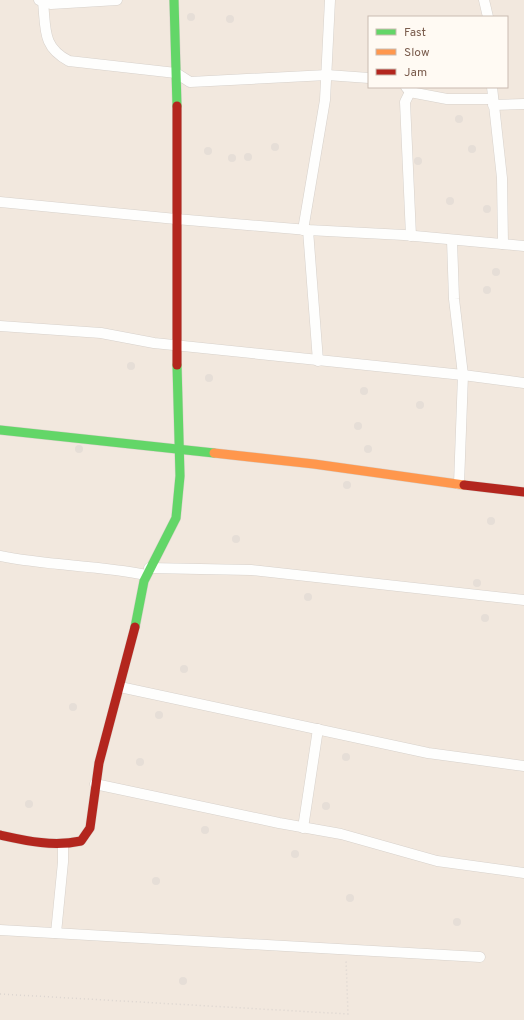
<svg xmlns="http://www.w3.org/2000/svg" width="524" height="1020" viewBox="0 0 524 1020" font-family="Overpass,sans-serif">
<rect width="100%" height="100%" fill="#f9f5f0"/>
<!-- residential -->
<path fill="#f2e8de" fill-rule="evenodd" d="M0 0H524V1020H0ZM369 17H507V87H369Z"/>
<!-- building -->
<g fill="#e6ded7">
<circle cx="191" cy="17" r="4"/>
<circle cx="230" cy="19" r="4"/>
<circle cx="459" cy="119" r="4"/>
<circle cx="275" cy="147" r="4"/>
<circle cx="472" cy="149" r="4"/>
<circle cx="208" cy="151" r="4"/>
<circle cx="248" cy="157" r="4"/>
<circle cx="232" cy="158" r="4"/>
<circle cx="418" cy="161" r="4"/>
<circle cx="450" cy="201" r="4"/>
<circle cx="487" cy="209" r="4"/>
<circle cx="496" cy="272" r="4"/>
<circle cx="487" cy="290" r="4"/>
<circle cx="131" cy="366" r="4"/>
<circle cx="209" cy="378" r="4"/>
<circle cx="364" cy="391" r="4"/>
<circle cx="420" cy="405" r="4"/>
<circle cx="358" cy="426" r="4"/>
<circle cx="368" cy="449" r="4"/>
<circle cx="79" cy="449" r="4"/>
<circle cx="347" cy="485" r="4"/>
<circle cx="491" cy="521" r="4"/>
<circle cx="236" cy="539" r="4"/>
<circle cx="477" cy="583" r="4"/>
<circle cx="308" cy="597" r="4"/>
<circle cx="485" cy="618" r="4"/>
<circle cx="184" cy="669" r="4"/>
<circle cx="73" cy="707" r="4"/>
<circle cx="159" cy="715" r="4"/>
<circle cx="346" cy="757" r="4"/>
<circle cx="140" cy="762" r="4"/>
<circle cx="29" cy="804" r="4"/>
<circle cx="326" cy="806" r="4"/>
<circle cx="205" cy="830" r="4"/>
<circle cx="295" cy="854" r="4"/>
<circle cx="156" cy="881" r="4"/>
<circle cx="350" cy="898" r="4"/>
<circle cx="457" cy="922" r="4"/>
<circle cx="183" cy="981" r="4"/>
</g>
<g fill="none" stroke-linecap="round" stroke-linejoin="round">
<defs>
<g id="street">
<polyline points="39,0 51,4 117,0"/>
<polyline points="484,0 488,17"/>
<path d="M43 2C46 29 42 47 69 61L176 73 190 82 327 75 369 78"/>
<polyline points="406,87 410,92 447,99 493,99"/>
<polyline points="492,87 502,178 503,244"/>
<polyline points="410,92 405,102 411,236"/>
<polyline points="493,105 524,104"/>
<polyline points="0,202 176,219 308,230 404,235 524,246"/>
<polyline points="303,230 325,100 330,0"/>
<polyline points="308,230 318,361"/>
<polyline points="452,240 454,299 463,375 459,484"/>
<polyline points="0,326 101,333 154,343 463,375 524,383"/>
<path d="M0 556C48 566 98 565 146 575"/>
<polyline points="149,568 251,570 524,600"/>
<polyline points="120,687 428,753 524,766"/>
<polyline points="95,784 279,823 341,834 437,861 524,873"/>
<polyline points="303,828 318,729"/>
<polyline points="0,930 480,957"/>
<polyline points="56,933 63,862 63,844"/>
</g>
<g id="fast">
<polyline points="174,0 177,106"/>
<polyline points="0,430 214,453"/>
<polyline points="135,627 144,581 176,518 180,476 177,365"/>
</g>
<polyline id="slow" points="214,453 314,464 464,485"/>
<g id="jam">
<polyline points="177,365 177,106"/>
<polyline points="464,485 524,492"/>
<path d="M0 835C27 841 53 847 81 841L90 828 99 763 135 627"/>
</g>
</defs>
<!-- street casing -->
<use href="#street" stroke="#d7d1cb" stroke-width="11"/>
<!-- fast casing -->
<use href="#fast" stroke="#d9d2cb" stroke-width="10"/>
<!-- slow casing -->
<use href="#slow" stroke="#d9d2cb" stroke-width="10"/>
<!-- jam casing -->
<use href="#jam" stroke="#d9d2cb" stroke-width="10"/>
<!-- path -->
<polyline stroke="#dcd5d0" stroke-width="1.5" stroke-dasharray="1 3" stroke-linecap="butt" points="0,994 348,1014 346,959"/>
<!-- street -->
<use href="#street" stroke="#fefefd" stroke-width="10"/>
<!-- fast -->
<use href="#fast" stroke="#63d668" stroke-width="9"/>
<!-- slow -->
<use href="#slow" stroke="#ff974d" stroke-width="9"/>
<!-- jam -->
<use href="#jam" stroke="#b3261e" stroke-width="9"/>
</g>
<!-- legend -->
<rect x="368" y="16" width="140" height="72" fill="#fffaf3" stroke="#cabbb1"/>
<rect x="376" y="29" width="20" height="6" fill="#63d668" stroke="#cabbb1"/>
<text x="404" y="36" font-size="12" fill="#7a5c4d">Fast</text>
<rect x="376" y="49" width="20" height="6" fill="#ff974d" stroke="#cabbb1"/>
<text x="404" y="56" font-size="12" fill="#7a5c4d">Slow</text>
<rect x="376" y="69" width="20" height="6" fill="#b3261e" stroke="#cabbb1"/>
<text x="404" y="76" font-size="12" fill="#7a5c4d">Jam</text>
</svg>
